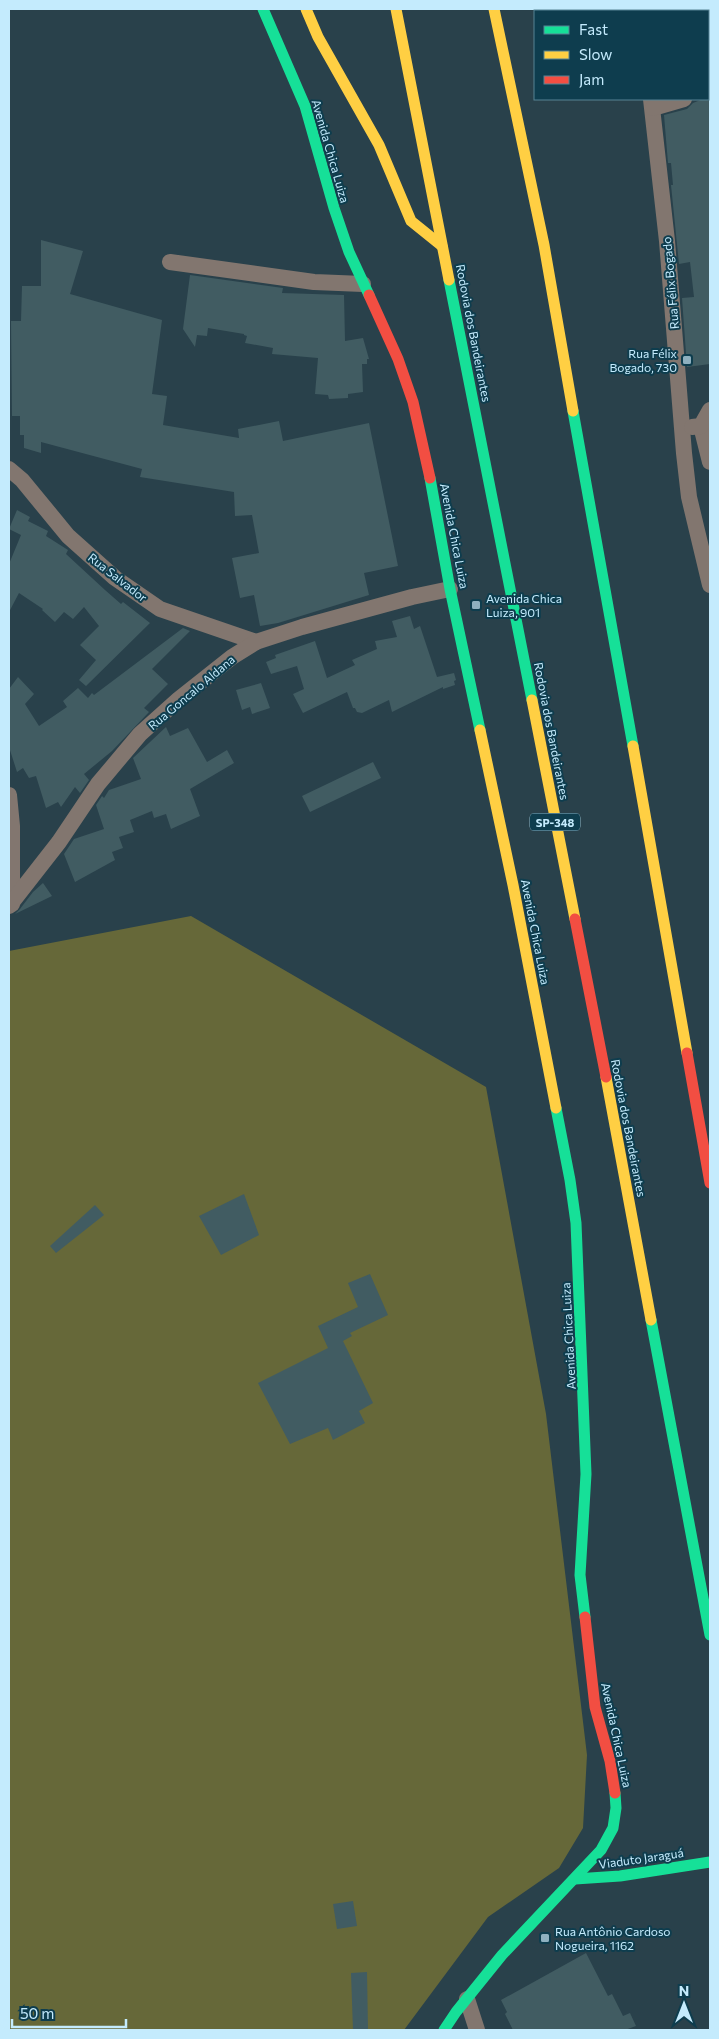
<svg xmlns="http://www.w3.org/2000/svg" width="719" height="2039" viewBox="0 0 719 2039" font-family="Commissioner,sans-serif">
<rect width="100%" height="100%" fill="#29414b"/>
<!-- green -->
<polygon fill="#666839" points="191,916 486,1087 546,1414 587,1755 583,1828 559,1868 488,1917 404,2030 9,2030 9,951"/>
<!-- building -->
<g fill="#415c62">
<polygon points="703,99 710,101 710,364 687,367 682,298 694,297 690,262 679,264 671,185 673,185 671,163 668,163 664,115 687,109 693,103"/>
<polygon points="41,240 83,251 70,294 162,320 152,394 167,396 163,425 239,438 238,429 279,421 283,441 369,423 398,566 364,573 369,595 278,623 260,626 254,595 240,598 232,558 259,553 252,515 235,516 234,492 140,477 142,469 41,442 41,453 24,448 24,435 20,435 20,416 12,416 11,321 21,321 22,286 41,286"/>
<polygon points="190,275 283,288 282,293 344,295 345,341 363,338 369,359 367,359 367,364 362,364 363,392 348,394 348,398 329,399 328,395 315,394 318,358 272,354 273,348 245,343 247,336 244,335 244,334 208,328 207,336 197,335 195,347 183,329"/>
<polygon points="17,510 30,517 28,521 48,531 46,536 68,550 66,554 105,590 121,604 123,602 150,623 86,686 79,680 96,660 80,645 99,626 84,607 73,619 64,612 55,622 42,610 43,609 19,593 9,612 9,564 21,535 9,529"/>
<polygon points="410,616 414,629 420,626 437,677 454,673 456,680 454,681 455,685 443,689 443,687 392,712 389,700 362,713 357,712 355,708 353,708 347,692 303,713 293,694 304,689 297,666 271,674 266,662 276,658 275,655 315,641 327,678 355,665 352,660 377,649 375,641 397,637 392,621"/>
<polygon points="183,628 190,631 152,669 168,684 144,708 149,712 112,751 84,774 89,780 80,793 75,787 61,807 58,802 46,808 36,776 29,778 23,768 17,772 9,747 9,689 18,677 34,694 25,704 39,726 67,707 63,701 78,688 88,698 92,693 94,695"/>
<polygon points="261,683 270,708 252,714 250,707 242,710 236,690"/>
<polygon points="166,727 170,736 188,728 207,762 227,750 234,763 190,789 200,816 171,829 166,814 154,818 152,811 130,820 134,832 119,837 123,848 112,852 115,860 75,882 64,854 74,839 104,829 96,805 102,796 104,798 109,790 141,779 133,758"/>
<polygon points="373,762 381,778 310,812 302,796"/>
<polygon points="43,883 52,896 15,914 20,909 33,892"/>
<polygon points="244,1194 259,1235 221,1255 199,1216"/>
<polygon points="95,1205 104,1215 56,1253 50,1246"/>
<polygon points="370,1274 388,1315 350,1333 352,1336 343,1341 373,1403 359,1411 365,1423 333,1440 328,1428 290,1444 258,1383 328,1348 318,1326 358,1307 348,1283"/>
<polygon points="353,1901 357,1926 337,1929 333,1904"/>
<polygon points="586,1953 608,1996 612,1994 623,2016 630,2013 636,2026 625,2030 513,2030 505,2014 507,2012 501,2000"/>
<polygon points="367,1972 368,2030 353,2030 351,1973"/>
</g>
<g fill="none" stroke-linecap="round" stroke-linejoin="round">
<!-- street -->
<g stroke="#82766f" stroke-width="16">
<polyline points="630,9 631,11"/>
<polyline points="708,91 710,91"/>
<polyline points="651,99 667,241 684,453 689,497 710,585"/>
<polyline points="653,108 684,99"/>
<polyline points="170,262 314,282 363,284"/>
<polyline points="701,426 710,462"/>
<polyline points="692,427 701,426 710,410"/>
<polyline points="9,469 22,480 68,536 115,578 160,609 256,642"/>
<polyline points="9,795 12,826 12,904"/>
<polyline points="9,906 59,842 98,784 140,734 179,699 232,657 256,642 302,627 412,597 450,589"/>
<polyline points="467,1999 477,2030"/>
</g>
<!-- fast -->
<g stroke="#16e098" stroke-width="11">
<polyline points="263,9 305,106 334,208 349,252 369,295"/>
<polyline points="449,280 532,700"/>
<polyline points="573,411 633,746"/>
<polyline points="430,478 450,589 480,730"/>
<polyline points="556,1108 570,1180 576,1223 586,1474 580,1575 585,1617"/>
<polyline points="651,1320 710,1635"/>
<polyline points="575,1879 620,1876 710,1862"/>
<polyline points="444,2030 456,2012 502,1955 601,1850 613,1828 616,1808 615,1793"/>
</g>
<!-- slow -->
<g stroke="#ffcf43" stroke-width="11">
<polyline points="306,9 318,37 379,145 411,221 442,246"/>
<polyline points="396,9 449,280"/>
<polyline points="494,9 544,245 573,411"/>
<polyline points="532,700 575,919"/>
<polyline points="480,730 513,885 556,1108"/>
<polyline points="633,746 687,1053"/>
<polyline points="606,1077 651,1320"/>
</g>
<!-- jam -->
<g stroke="#f24e42" stroke-width="11">
<polyline points="369,295 398,359 413,402 430,478"/>
<polyline points="575,919 606,1077"/>
<polyline points="687,1053 710,1183"/>
<polyline points="585,1617 595,1707 610,1761 615,1793"/>
</g>
</g>
<!-- markers -->
<g fill="#8eb0bf" stroke="#0e3d4e" stroke-width="2">
<rect x="682" y="355" width="10" height="10" rx="2.5"/>
<rect x="471" y="600" width="10" height="10" rx="2.5"/>
<rect x="540" y="1933" width="10" height="10" rx="2.5"/>
</g>
<g text-anchor="middle" dominant-baseline="central" stroke-width="4" stroke-linejoin="round" paint-order="stroke">
<!-- shield labels -->
<rect fill="#0e3d4e" stroke="#8db7c8" stroke-width="1" x="530" y="813.5" width="50" height="17" rx="4"/>
<g font-size="11" font-weight="bold" fill="#c4ebfd">
<text x="555" y="822">SP-348</text>
</g>
<!-- street labels -->
<g font-size="12" fill="#c4ebfd" stroke="#0e3d4e">
<text transform="translate(331 151) rotate(74)">Avenida Chica Luiza</text>
<text transform="translate(670 283) rotate(-95)">Rua Félix Bogado</text>
<text transform="translate(474 333) rotate(79)">Rodovia dos Bandeirantes</text>
<text transform="translate(455 536) rotate(79)">Avenida Chica Luiza</text>
<text transform="translate(118 577) rotate(38)">Rua Salvador</text>
<text transform="translate(191 692) rotate(-40)">Rua Goncalo Aldana</text>
<text transform="translate(552 731) rotate(79)">Rodovia dos Bandeirantes</text>
<text transform="translate(536 932) rotate(79)">Avenida Chica Luiza</text>
<text transform="translate(629 1128) rotate(79)">Rodovia dos Bandeirantes</text>
<text transform="translate(568 1336) rotate(-93)">Avenida Chica Luiza</text>
<text transform="translate(617 1735) rotate(78)">Avenida Chica Luiza</text>
<text transform="translate(641 1858) rotate(-8)">Viaduto Jaraguá</text>
</g>
<!-- poi labels -->
<g font-size="12" fill="#c4ebfd" stroke="#0e3d4e" text-anchor="start">
<text x="677" y="353" text-anchor="end">Rua Félix<tspan x="677" dy="14">Bogado, 730</tspan></text>
<text x="486" y="598">Avenida Chica<tspan x="486" dy="14">Luiza, 901</tspan></text>
<text x="555" y="1931">Rua Antônio Cardoso<tspan x="555" dy="14">Nogueira, 1162</tspan></text>
</g>
</g>
<!-- border -->
<rect width="719" height="2039" fill="none" stroke="#c4ebfd" stroke-width="20"/>
<!-- legend -->
<rect x="534" y="10" width="175" height="90" fill="#0e3d4e" stroke="#578394"/>
<rect x="544" y="26" width="25" height="8" fill="#16e098" stroke="#578394"/>
<text x="579" y="35" font-size="15" fill="#c4ebfd">Fast</text>
<rect x="544" y="51" width="25" height="8" fill="#ffcf43" stroke="#578394"/>
<text x="579" y="60" font-size="15" fill="#c4ebfd">Slow</text>
<rect x="544" y="76" width="25" height="8" fill="#f24e42" stroke="#578394"/>
<text x="579" y="85" font-size="15" fill="#c4ebfd">Jam</text>
<!-- north arrow -->
<g transform="translate(684 2004)" stroke="#0e3d4e" stroke-width="4" paint-order="stroke">
<path d="M0-4L9 19L0 12L-9 19Z" fill="#c4ebfd"/>
<text y="-8" font-size="14" font-weight="bold" text-anchor="middle" fill="#c4ebfd">N</text>
</g>
<!-- scale -->
<path d="M12 2019v8h114v-8" fill="none" stroke="#c4ebfd" stroke-width="2.5"/>
<text x="20" y="2019" font-size="15" fill="#c4ebfd" stroke="#0e3d4e" stroke-width="4" paint-order="stroke">50 m</text>
</svg>
